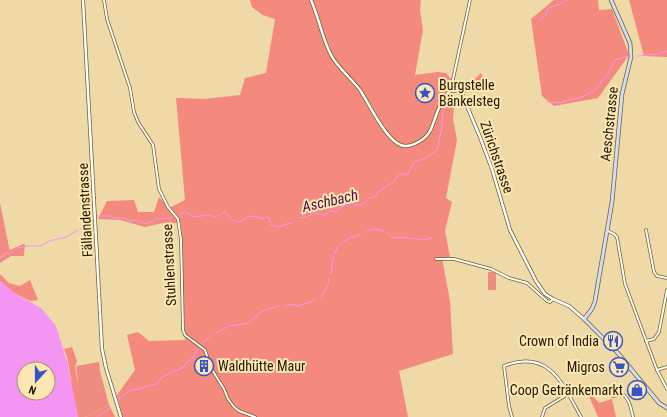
<svg xmlns="http://www.w3.org/2000/svg" width="667" height="417" viewBox="0 0 667 417" font-family="'Roboto Condensed',sans-serif">
<rect width="100%" height="100%" fill="#efd9a6"/>
<!-- green -->
<g fill="#ef8c81">
<polygon points="0,203 10,252 5,253 0,257"/>
<rect x="488" y="272" width="8" height="18"/>
<polygon points="209,353 210,362 213,368 203,371 200,367 201,360"/>
<polygon points="99,362 100,371 109,405 85,417 78,417 71,382 78,381 76,366"/>
</g>
<!-- forest -->
<g fill="#f4897e" fill-rule="evenodd">
<path d="M250 0H421L420 10 423 30 415 75 438 72 446 73 452 80 451 86 443 98 452 99 454 106 453 119 457 140 446 198 452 202 445 231 450 257 442 258 450 301 453 354 399 371 408 417H123L117 395 135 370 127 335 138 332 149 341 185 340 181 223H163L145 227 120 220 98 219 107 201 134 200 138 212H154L159 197 169 208 185 200 176 98 204 99 240 95 245 78 266 73 275 19 263 15 252 7ZM208 353 210 362 213 368 204 371 200 367 201 360Z"/>
<polygon points="554,0 598,0 599,10 612,9 629,55 598,98 554,106 542,96 531,19"/>
<polygon points="629,0 667,0 667,57 644,56"/>
<polygon points="481,73 484,81 465,93 462,84 472,82"/>
<path d="M25 244 24 256H11L0 263V257C5 253 18 245 25 244Z"/>
<polygon points="0,274 9,283 20,286 30,280 38,300 30,301 14,293 0,281"/>
<polygon points="72,347 77,361 75,366 81,403 75,401 67,357 64,349"/>
<polygon points="592,395 599,403 612,399 616,417 598,417 589,396"/>
<polygon points="109,405 115,417 85,417"/>
</g>
<!-- water -->
<path fill="#f495f4" fill-rule="evenodd" d="M0 281 14 293 41 308 56 326 67 361 78 417H0ZM24 369H48V393H24Z"/>
<g fill="none" stroke-linecap="round" stroke-linejoin="round">
<!-- stream -->
<g stroke="#f495f4" stroke-width="1">
<path d="M540 20 545 16 548 8C557 6 559 4 567 0"/>
<polyline points="637,56 659,54 667,51"/>
<polyline points="466,90 478,81 482,81"/>
<path d="M547 102 560 103C564 100 578 99 584 96 588 94 595 90 598 87 602 82 602 78 608 75 609 68 613 66 615 60L629 56"/>
<path d="M180 214 185 212 195 217 208 215 215 217 226 212C234 223 237 225 249 216L259 217 261 219 267 217 269 218 271 225 279 227 286 224 293 223"/>
<polyline points="97,216 109,216 113,218 124,218 130,221 136,220 146,224 149,222 153,222 155,219 172,218"/>
<polyline points="299,218 307,217 313,213 324,215 330,211 336,212 341,207 351,203 356,205 362,205 369,198 375,197 378,192 392,183 399,174 408,174 414,162 426,158 437,150 442,127 443,111 449,103"/>
<polyline points="81,229 86,226 93,220"/>
<path d="M366 232C371 228 378 228 384 232"/>
<polyline points="387,233 394,238 404,237 414,239"/>
<polyline points="417,239 424,240 432,238"/>
<polyline points="0,258 6,254 13,252 17,248 29,246 40,246 49,241 66,237 78,230"/>
<path d="M331 274C333 249 336 242 361 234"/>
<path d="M320 298C324 293 329 285 329 279"/>
<polyline points="285,306 292,304 298,306 315,300"/>
<polyline points="216,333 229,326 248,323 266,309 269,309 279,306"/>
<polyline points="202,343 211,335"/>
<path d="M119 399C124 395 127 392 132 389 141 391 147 384 156 385L162 377 184 367 186 363 193 358 198 348"/>
<polyline points="98,416 110,408"/>
</g>
<defs>
<g id="minor">
<polyline points="104,0 107,19 130,88 134,112 138,122 153,145 159,189 168,207 178,219 181,240 183,330 185,335 205,350 211,368 224,389 228,399 234,407 239,411 255,417"/>
<polyline points="452,90 452,84 470,0"/>
<polyline points="646,230 654,272 657,276 667,278"/>
<polyline points="608,231 614,234 617,237 625,284 657,370 667,389"/>
<polyline points="436,259 454,259 491,269 509,278 527,283 547,301 550,302 553,299"/>
<polyline points="646,341 654,339 659,332 667,290"/>
<polyline points="657,370 667,367"/>
<path d="M613 396 623 394C630 400 631 409 633 417"/>
<path d="M512 417 509 406 504 366C550 348 563 385 581 417"/>
<polyline points="542,417 545,408 568,394"/>
</g>
<g id="tertiary">
<polyline points="83,0 102,349 106,368 121,417"/>
<path d="M311 0C319 18 322 38 331 55 338 68 351 78 360 90 369 103 388 146 405 146 414 146 426 139 430 131 436 121 443 78 462 94L480 137 492 169 510 230 536 281 545 294 553 299 569 306 584 319"/>
</g>
<polyline id="secondary" points="611,0 630,43 631,57 622,94 612,202 595,301 592,309 584,319 617,352 659,403 667,408"/>
</defs>
<!-- minor casing -->
<use href="#minor" stroke="#735f2f" stroke-width="3.5"/>
<!-- tertiary casing -->
<use href="#tertiary" stroke="#735f2f" stroke-width="4"/>
<!-- secondary casing -->
<use href="#secondary" stroke="#735f2f" stroke-width="4.5"/>
<!-- minor -->
<use href="#minor" stroke="#fff" stroke-width="2"/>
<!-- tertiary -->
<use href="#tertiary" stroke="#fff" stroke-width="2.5"/>
<!-- secondary -->
<use href="#secondary" stroke="#d2ddfa" stroke-width="3"/>
</g>
<!-- icons -->
<defs>
<symbol id="sight-ring" viewBox="-11 -11 22 22"><circle r="9.5" fill="#fce6b2" stroke="#3555c6" stroke-width="1.5"/><path d="M0-6L1.8-2.2L6-1.7L2.9 1.2L3.7 5.4L0 3.3L-3.7 5.4L-2.9 1.2L-6-1.7L-1.8-2.2Z" fill="#3555c6"/></symbol>
<symbol id="restaurant-ring" viewBox="-11 -11 22 22"><circle r="9.5" fill="#fce6b2" stroke="#3555c6" stroke-width="1.5"/><path d="M-5-6h1v4h1v-4h1v4h1v-4h1v5L-1.5 .5V6h-2V.5L-5-1ZM5-6V6H3V1.5H1.5Q1.5-4 5-6Z" fill="#3555c6"/></symbol>
<symbol id="building-ring" viewBox="-11 -11 22 22"><circle r="9.5" fill="#fce6b2" stroke="#3555c6" stroke-width="1.5"/><path d="M-4-6H4V6H1V3H-1V6H-4ZM-2.5-4.3h1.7v1.8h-1.7ZM.8-4.3h1.7v1.8H.8ZM-2.5-1h1.7V.8h-1.7ZM.8-1h1.7V.8H.8Z" fill="#3555c6"/></symbol>
<symbol id="supermarket-ring" viewBox="-11 -11 22 22"><circle r="9.5" fill="#fce6b2" stroke="#3555c6" stroke-width="1.5"/><path d="M-6-5.5h2.5l.6 2H6L4.5 2H-2.5L-4.4-4H-6ZM-1.5 3.2a1.3 1.3 0 1 0 .1 0ZM3 3.2a1.3 1.3 0 1 0 .1 0Z" fill="#3555c6"/></symbol>
<symbol id="shop-ring" viewBox="-11 -11 22 22"><circle r="9.5" fill="#fce6b2" stroke="#3555c6" stroke-width="1.5"/><path d="M-5-2.5h2.3a2.7 3.5 0 0 1 5.4 0H5L5.5 6h-11ZM-1.5-2.5h3a1.5 2.3 0 0 0-3 0Z" fill="#3555c6"/></symbol>
</defs>
<g fill-rule="evenodd">
<use href="#sight-ring" x="414" y="82" width="22" height="22"/>
<use href="#restaurant-ring" x="602" y="330" width="22" height="22"/>
<use href="#building-ring" x="193" y="355" width="22" height="22"/>
<use href="#supermarket-ring" x="608" y="356" width="22" height="22"/>
<use href="#shop-ring" x="626" y="379" width="22" height="22"/>
</g>
<g text-anchor="middle" dominant-baseline="central" stroke-width="4" stroke-linejoin="round" paint-order="stroke">
<!-- poi labels -->
<g font-size="14" fill="#211805" stroke="#fce6b2" text-anchor="end">
<text x="439" y="85" text-anchor="start">Burgstelle<tspan x="439" dy="16">Bänkelsteg</tspan></text>
<text x="599" y="341">Crown of India</text>
<text x="218" y="366" text-anchor="start">Waldhütte Maur</text>
<text x="605" y="367">Migros</text>
<text x="623" y="390">Coop Getränkemarkt</text>
</g>
<!-- street labels -->
<g font-size="14" fill="#211805" stroke="#fce6b2">
<text transform="translate(609 124) rotate(-84)">Aeschstrasse</text>
<text transform="translate(497 157) rotate(71)">Zürichstrasse</text>
<text transform="translate(85 210) rotate(-93)">Fällandenstrasse</text>
<text transform="translate(169 265) rotate(-93)">Stuhlenstrasse</text>
</g>
<!-- water labels -->
<g font-size="15" font-style="italic" fill="#4a0f4b" stroke="#fce6b2">
<text transform="translate(330 201) rotate(-13)">Aschbach</text>
</g>
</g>
<!-- north arrow -->
<g transform="translate(36 381) rotate(201)"><circle r="19" fill="#fce6b2" stroke="#a4946d"/>
<path d="M0-3L7 15L0 10L-7 15Z" fill="#3555c6"/>
<text y="-6" font-size="11" font-weight="bold" text-anchor="middle" fill="#211805">N</text>
</g>
</svg>
